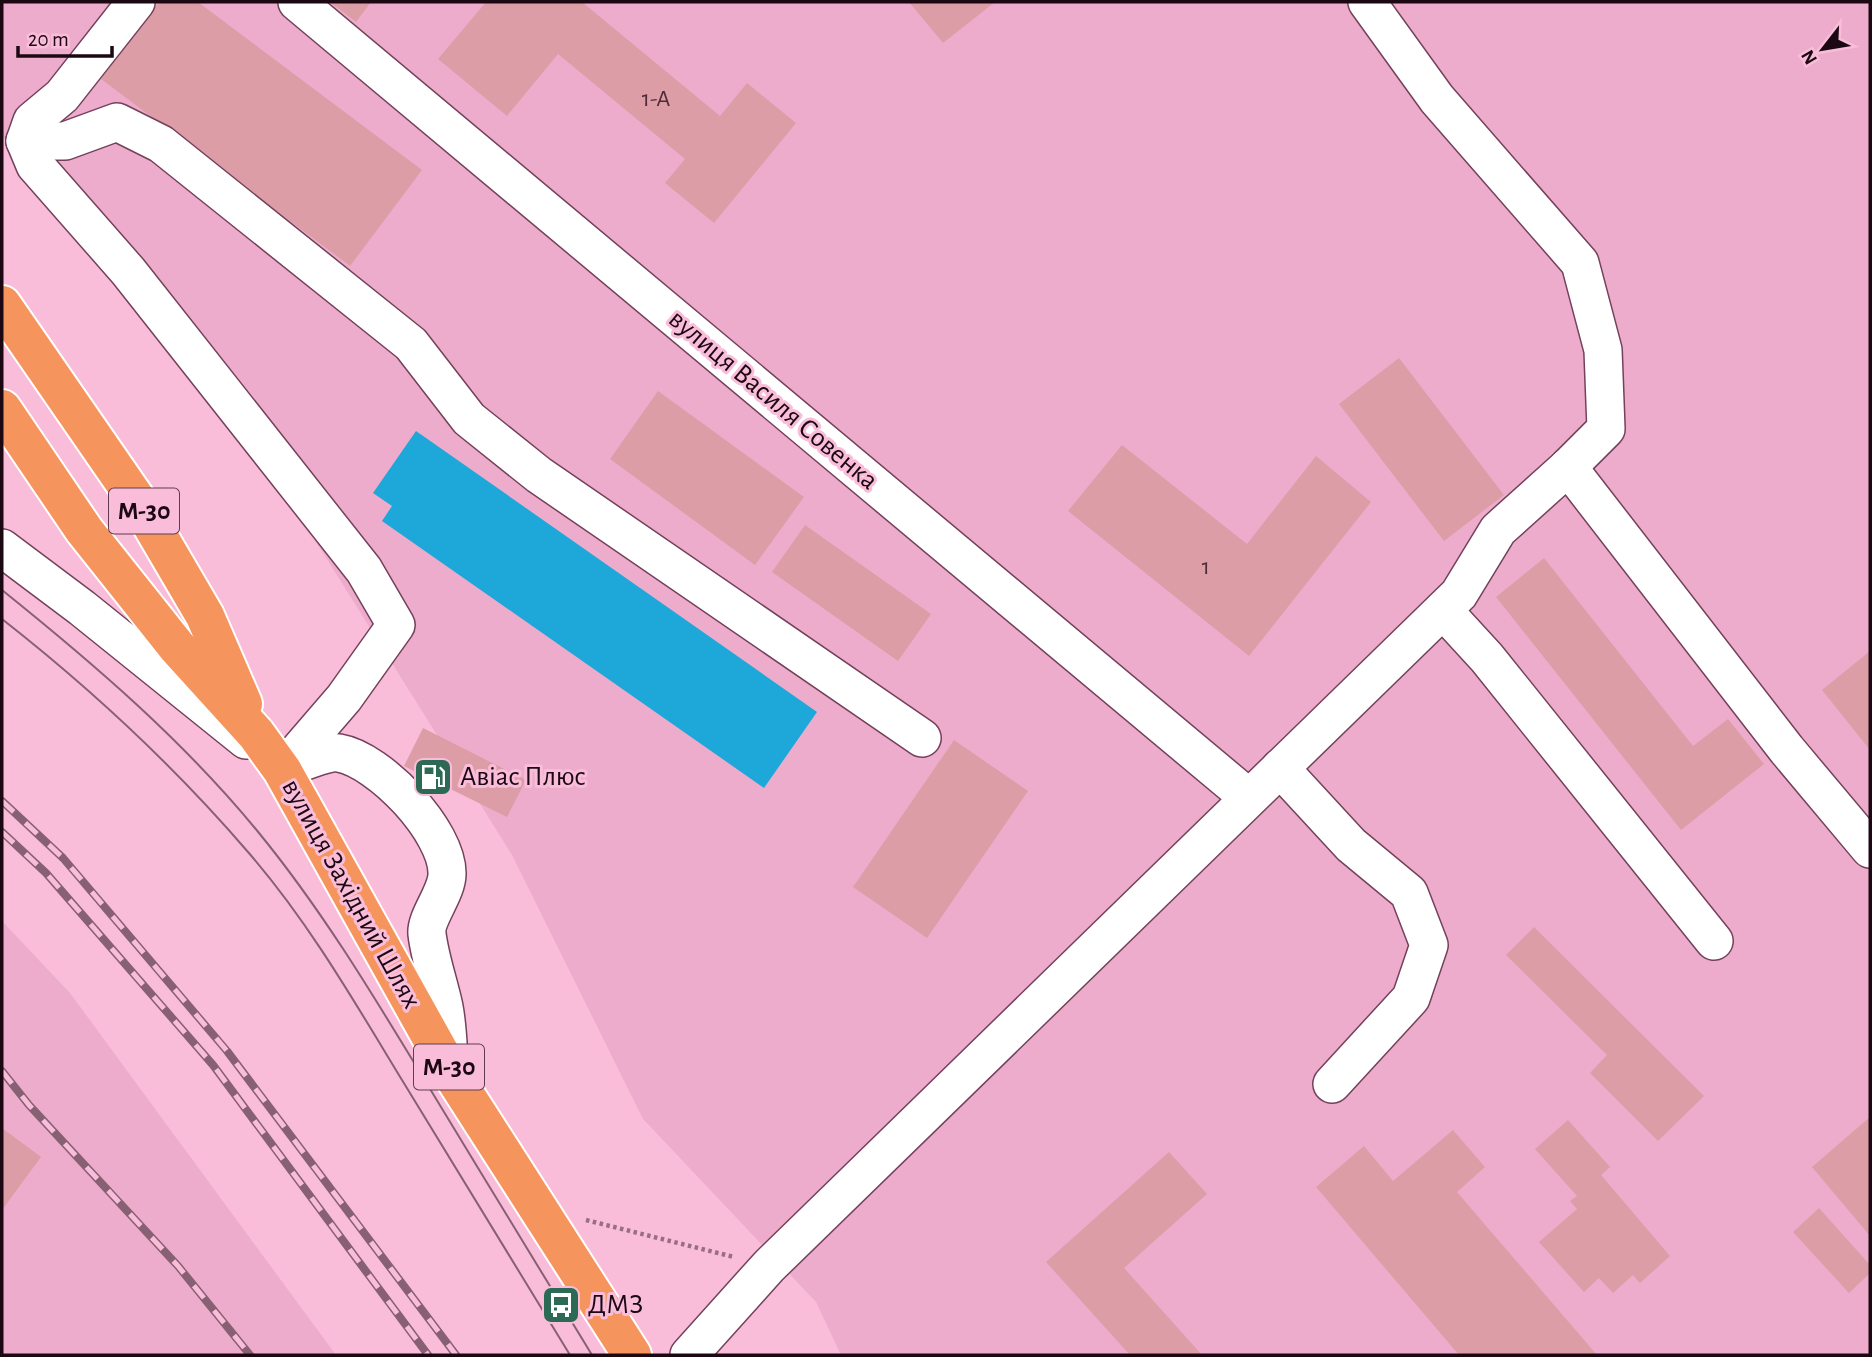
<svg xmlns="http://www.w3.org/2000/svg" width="1872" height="1357" viewBox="0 0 1872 1357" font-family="'Alegreya Sans',sans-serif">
<rect width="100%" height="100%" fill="#f9bdda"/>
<!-- built -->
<g fill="#edaccb">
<polygon points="2,2 1870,2 1870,1355 841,1355 816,1302 643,1119 512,855 258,449 56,210 2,136"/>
<polygon points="2,921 70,993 336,1355 2,1355"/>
</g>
<!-- water -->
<polygon fill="#1da8d9" points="416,431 817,712 764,788 382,521 392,506 373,493"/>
<!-- building -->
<g fill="#dd9da7">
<polygon points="159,2 198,2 422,170 350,266 101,79"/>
<polygon points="330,2 371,2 356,22"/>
<polygon points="486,2 582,2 720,116 747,83 796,123 714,223 665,183 685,159 558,54 507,116 438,59"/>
<polygon points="909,2 995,2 943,43"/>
<polygon points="1399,358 1504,495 1444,541 1339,404"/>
<polygon points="658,391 804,497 755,565 610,459"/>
<polygon points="1122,445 1247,544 1316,456 1371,502 1249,656 1068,511"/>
<polygon points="805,525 931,614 898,661 772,572"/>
<polygon points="1544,558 1693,746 1728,719 1764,764 1681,830 1496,597"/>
<polygon points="1870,651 1870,750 1822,690"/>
<polygon points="423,728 526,780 507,817 404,766"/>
<polygon points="954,740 1028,791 927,938 853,887"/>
<polygon points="1534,927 1704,1096 1658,1141 1590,1073 1607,1055 1506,955"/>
<polygon points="1870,1117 1870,1236 1812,1167"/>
<polygon points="1568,1120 1610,1167 1601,1175 1670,1256 1640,1283 1633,1275 1613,1293 1599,1278 1584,1292 1539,1242 1577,1209 1570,1201 1577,1196 1535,1149"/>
<polygon points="2,1128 41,1157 2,1210"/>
<polygon points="1453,1130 1485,1167 1457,1192 1597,1355 1459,1355 1316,1187 1364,1146 1393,1181"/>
<polygon points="1169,1152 1207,1194 1124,1268 1202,1355 1130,1355 1046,1262"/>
<polygon points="1819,1208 1870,1265 1870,1273 1849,1293 1793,1232"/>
</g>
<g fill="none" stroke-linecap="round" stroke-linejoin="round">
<defs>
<g id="minor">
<polyline points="136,2 62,96 32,121 25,141 35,165 128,271 364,570 396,625 344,698 282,770"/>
<polyline points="297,2 1249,798"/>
<polyline points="25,141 65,141 117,122 161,144 411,344 469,419 539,475 922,738"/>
<polyline points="1568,467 1787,750 1870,849"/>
<polyline points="2,548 82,608 246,740"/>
<polyline points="1443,610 1487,658 1714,941"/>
<polyline points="1280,768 1351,845 1409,893 1429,945 1411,998 1332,1084"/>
<path d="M283 769C296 765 327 751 339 753 380 760 448 832 447 874 447 893 425 918 427 934 430 959 439 983 444 1007 448 1027 448 1050 450 1071"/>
<polyline points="689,1355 769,1266 1459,594 1498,530 1568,467 1606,429 1603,350 1580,263 1437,99 1367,2"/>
</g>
<g id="highway">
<polyline points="2,305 140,505 205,616 243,704"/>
<polyline points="2,409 84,530 177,647 256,734 282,770 450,1071 632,1355"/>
</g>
</defs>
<!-- minor casing -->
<use href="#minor" stroke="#73415b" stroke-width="40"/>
<!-- highway casing -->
<use href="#highway" stroke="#fff" stroke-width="42"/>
<!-- path -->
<polyline stroke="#996e83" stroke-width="4.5" stroke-dasharray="3.5 3.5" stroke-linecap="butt" points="586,1220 734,1257"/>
<!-- minor -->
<use href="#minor" stroke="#fff" stroke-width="37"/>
<!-- highway -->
<use href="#highway" stroke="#f5945d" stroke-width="38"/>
<!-- tram -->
<g stroke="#886073" stroke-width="2">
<path d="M2 590C94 664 184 741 259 833 322 910 373 995 424 1079 480 1171 536 1264 592 1355"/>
<path d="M2 619C90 688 175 767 248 852 308 921 354 1001 402 1080 458 1171 514 1263 570 1355"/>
</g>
<defs>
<g id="rail">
<polyline points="2,801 63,858 227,1051 456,1355"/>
<polyline points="2,832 46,873 213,1065 428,1355"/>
<polyline points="2,1071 29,1105 178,1266 250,1355"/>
</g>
</defs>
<!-- rail casing -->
<use href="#rail" stroke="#886073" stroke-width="8"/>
<!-- rail -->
<use href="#rail" stroke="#f9bdda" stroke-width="5" stroke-dasharray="16" stroke-linecap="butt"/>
</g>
<!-- icons -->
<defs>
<symbol id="fuel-square" viewBox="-11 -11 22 22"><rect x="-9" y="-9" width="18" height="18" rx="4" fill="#2d6a56" stroke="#f9bdda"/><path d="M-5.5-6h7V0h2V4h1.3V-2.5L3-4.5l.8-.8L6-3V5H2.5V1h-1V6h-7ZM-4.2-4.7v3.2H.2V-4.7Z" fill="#fff"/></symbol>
<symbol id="bus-square" viewBox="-11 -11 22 22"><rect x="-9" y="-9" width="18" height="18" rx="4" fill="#2d6a56" stroke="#f9bdda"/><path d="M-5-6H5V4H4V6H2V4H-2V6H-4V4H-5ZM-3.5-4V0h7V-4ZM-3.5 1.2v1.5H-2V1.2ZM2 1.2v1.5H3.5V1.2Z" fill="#fff"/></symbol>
</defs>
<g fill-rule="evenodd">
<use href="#fuel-square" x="411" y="755" width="44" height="44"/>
<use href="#bus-square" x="539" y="1283" width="44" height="44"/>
</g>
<g text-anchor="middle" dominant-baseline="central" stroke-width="6" stroke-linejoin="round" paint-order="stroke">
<!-- number labels -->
<g font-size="24" fill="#4c2d37">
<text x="656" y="99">1-А</text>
<text x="1206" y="567">1</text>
</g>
<!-- shield labels -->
<g fill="#f9bdda" stroke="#5e3e4e" stroke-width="2">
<rect x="109" y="488.5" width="70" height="45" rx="5"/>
<rect x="414" y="1044.5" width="70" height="45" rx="5"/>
</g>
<g font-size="26" font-weight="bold" fill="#1c0812">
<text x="144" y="511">М-30</text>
<text x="449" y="1067">М-30</text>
</g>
<!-- street labels -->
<g font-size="28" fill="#1c0812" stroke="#f9bdda">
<text transform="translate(773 400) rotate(40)">вулиця Василя Совенка</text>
<text transform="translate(351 894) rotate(61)">вулиця Західний Шлях</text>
</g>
<!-- poi labels -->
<g font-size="28" fill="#1c0812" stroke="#f9bdda" text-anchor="start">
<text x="460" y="777">Авіас Плюс</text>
<text x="588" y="1305">ДМЗ</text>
</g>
</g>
<!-- border -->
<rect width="1872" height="1357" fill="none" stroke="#1c0812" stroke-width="7"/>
<!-- north arrow -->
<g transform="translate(1823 49) rotate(239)" stroke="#f9bdda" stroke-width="5" paint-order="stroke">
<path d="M0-5L12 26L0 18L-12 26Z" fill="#1c0812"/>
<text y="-10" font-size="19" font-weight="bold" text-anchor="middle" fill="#1c0812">N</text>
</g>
<!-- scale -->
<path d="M18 46v10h94v-10" fill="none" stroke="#1c0812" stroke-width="3.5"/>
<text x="28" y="46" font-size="21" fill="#1c0812" stroke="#f9bdda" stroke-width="5" paint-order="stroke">20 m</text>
</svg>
